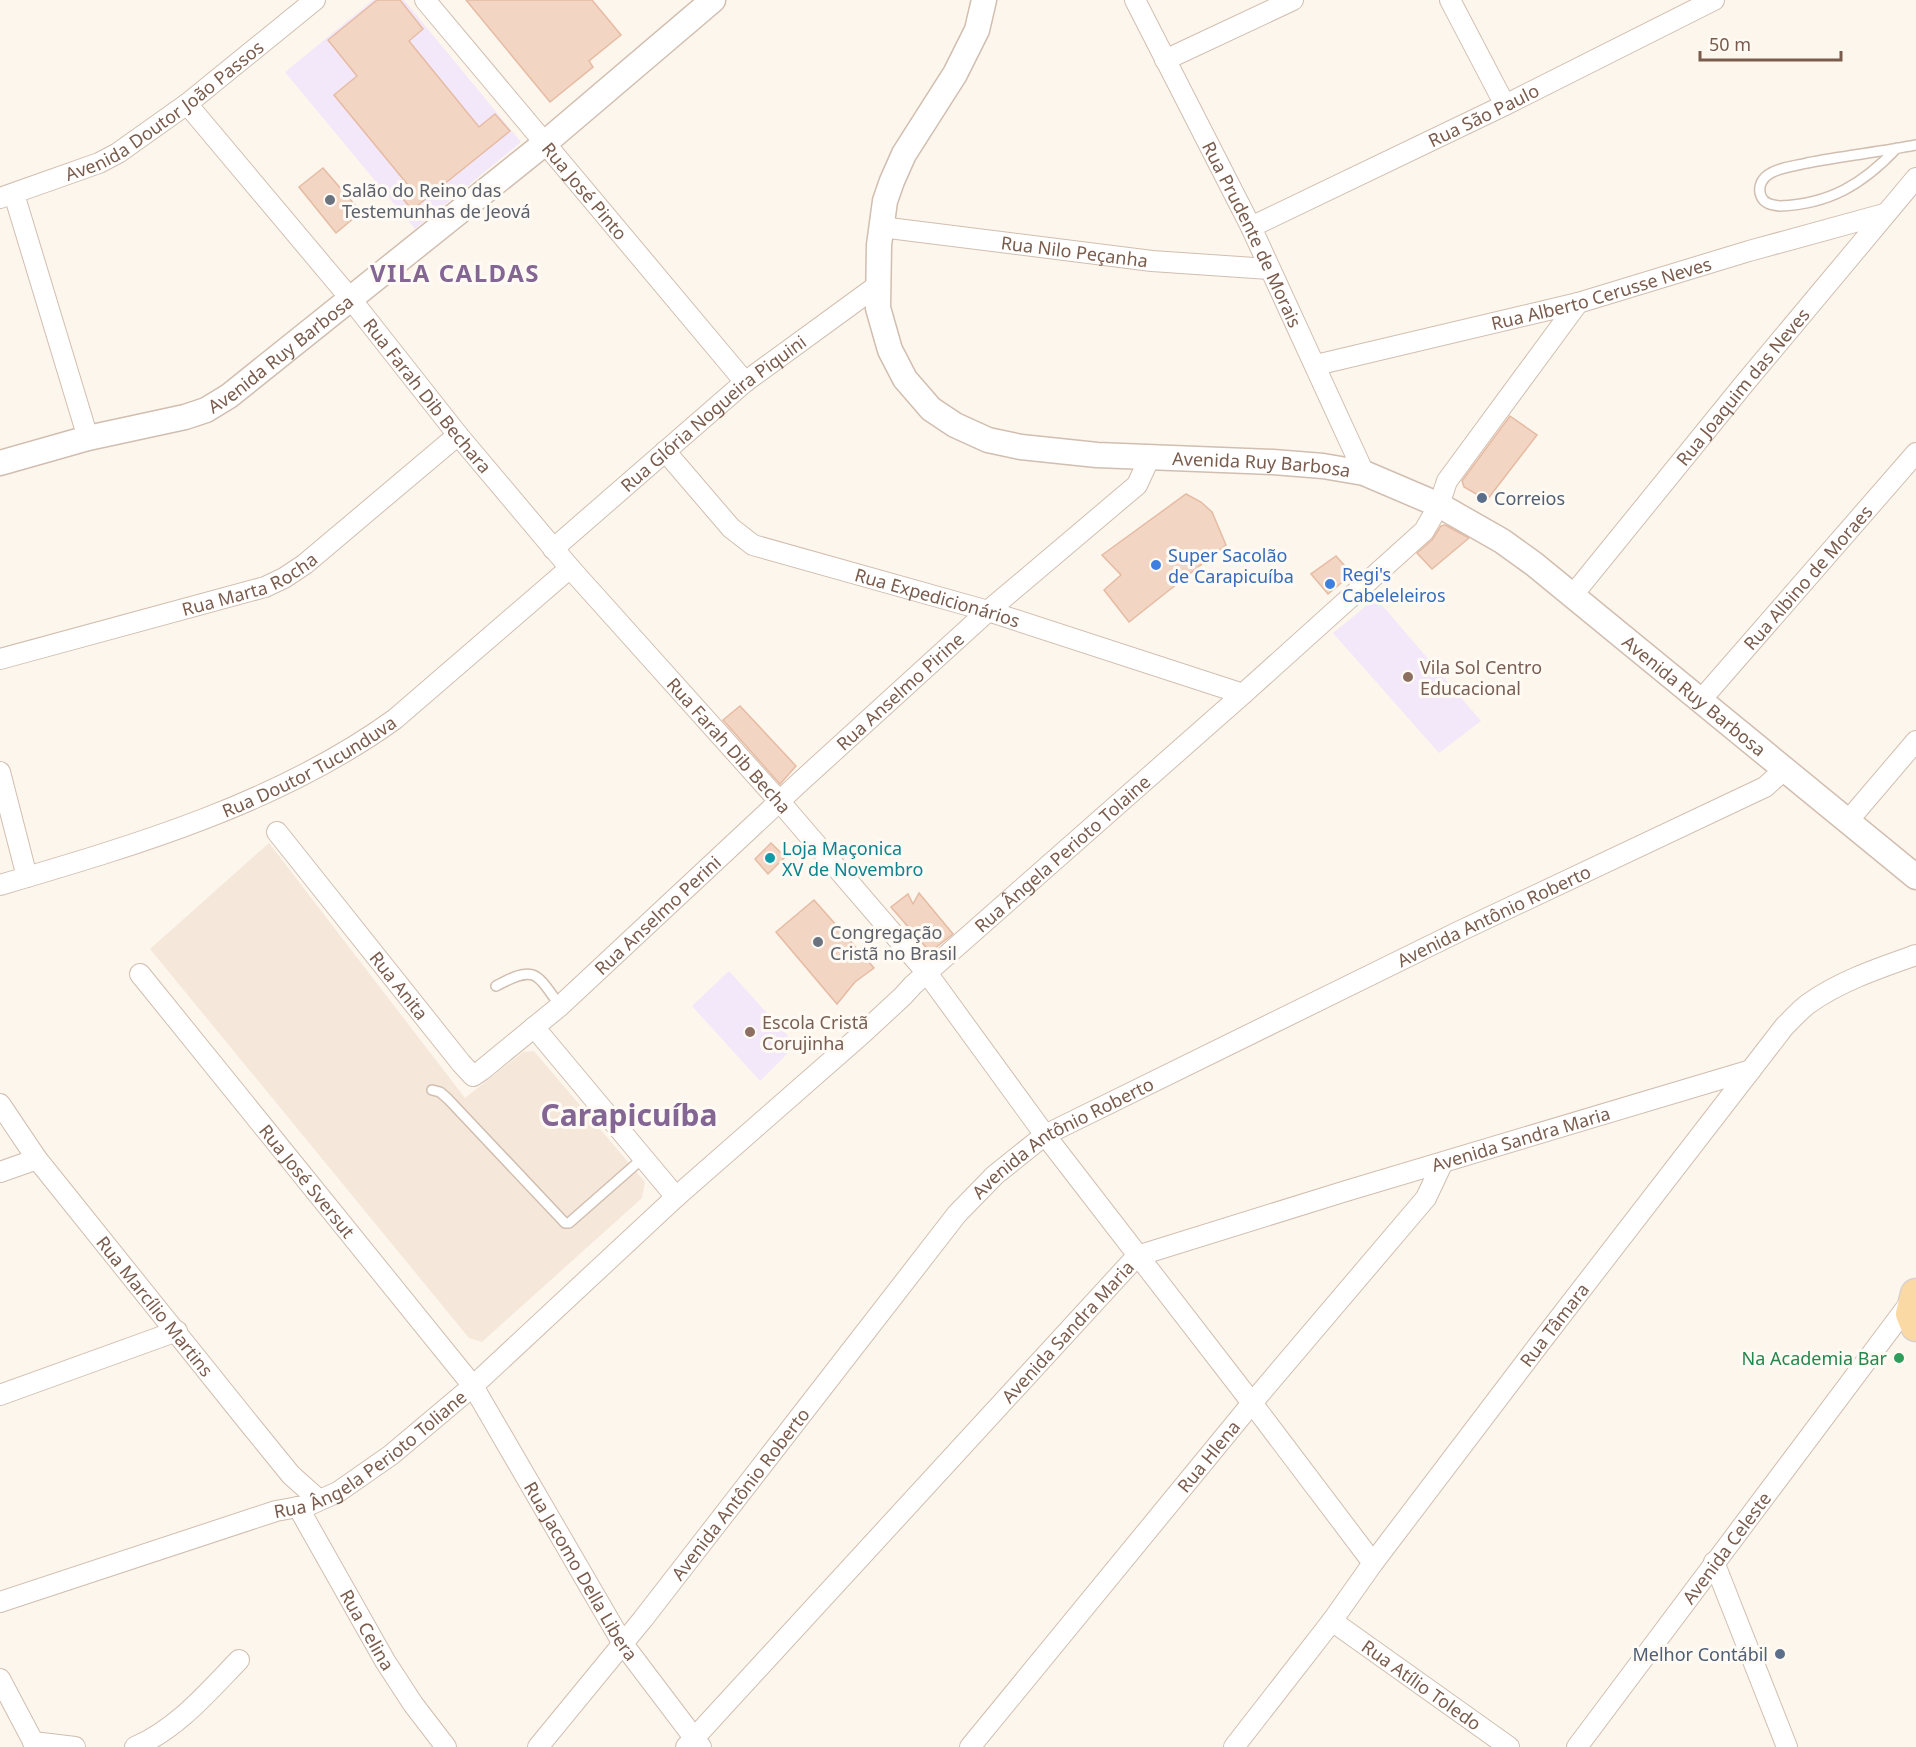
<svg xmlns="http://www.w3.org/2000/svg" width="1916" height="1747" viewBox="0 0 1916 1747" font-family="'Noto Sans',sans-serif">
<rect width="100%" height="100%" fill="#fdf6ec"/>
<!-- residential -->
<polygon fill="#f5e8da" points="269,843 465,1098 523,1052 534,1051 645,1182 642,1198 482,1342 469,1338 150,949"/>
<!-- education -->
<g fill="#f3e8fa">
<polygon points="373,0 404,0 521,142 415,229 285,72"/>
<polygon points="1376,598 1481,721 1439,753 1333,633"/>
<polygon points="729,971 796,1045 760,1081 692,1006"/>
</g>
<!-- building -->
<g fill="#f3d5c3" stroke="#e6bba3" stroke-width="1.5">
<polygon points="377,0 400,0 423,29 409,41 479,127 495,114 510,131 412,210 399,194 408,185 334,95 357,76 328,40"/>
<polygon points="466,0 592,0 621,35 589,61 593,67 550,102"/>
<polygon points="323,168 361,212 336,233 299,187"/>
<polygon points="1510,416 1537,435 1487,500 1464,487 1462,481"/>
<polygon points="1186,494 1201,502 1212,512 1226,545 1129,622 1104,590 1121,575 1102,555"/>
<polygon points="1445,525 1469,538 1432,569 1417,553 1432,540 1441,526"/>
<polygon points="1336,556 1352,574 1328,594 1311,574"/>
<polygon points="740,706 796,766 780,784 723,720"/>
<polygon points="771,843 785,857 768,874 755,859"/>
<polygon points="919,893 953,934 930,952 891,907 908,894 913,904"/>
<polygon points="814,900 874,968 855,982 837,1004 776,932"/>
</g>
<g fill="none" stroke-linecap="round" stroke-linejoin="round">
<defs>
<g id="service">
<path d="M1897 148C1863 184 1830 204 1780 206 1772 205 1764 204 1761 196 1757 186 1763 177 1771 173 1781 167 1795 166 1807 163 1843 156 1880 152 1916 145"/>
<path d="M496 986C535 965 536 972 560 1006"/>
<polyline points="432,1090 440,1092 448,1099 565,1223 569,1223 643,1158"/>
</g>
<g id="minor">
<path id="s1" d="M425 0 745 382"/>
<path id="s2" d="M1135 0 1251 227 1364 473"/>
<polyline points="1450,0 1505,105"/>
<polyline points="1165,60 1293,0"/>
<path id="s3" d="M187 104 350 298 458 435 570 568 780 802 927 973 1045 1135 1252 1403 1373 1563"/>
<polyline points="14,194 88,438"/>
<path id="s4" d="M0 198 99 163 118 153 187 104 315 0"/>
<path id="s5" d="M881 227 1152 261 1269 269"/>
<path id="s6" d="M1251 227 1505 105 1714 0"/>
<path id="s7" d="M1316 365 1578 303 1749 251 1884 214"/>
<path id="s8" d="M665 451 731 528 753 545 988 611 1243 694"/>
<path id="s9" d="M553 549 745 382 878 285"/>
<path id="s10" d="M1572 596 1744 384 1916 178"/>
<path id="s11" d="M0 659 265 587 284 578 305 564 458 435"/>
<path id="s12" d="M1700 701 1916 453"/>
<polyline points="0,772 27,877"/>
<polyline points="1847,822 1916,741"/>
<path id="s13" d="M277 832 461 1063 473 1076 482 1070 560 1006 799 783 988 611 1137 485 1150 457"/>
<path id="s14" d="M0 885C136 845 279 803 395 719L570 568"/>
<path id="s15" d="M140 974 473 1386 623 1644 701 1747"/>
<polyline points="534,1027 676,1197"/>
<path id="s16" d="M0 1104 37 1159 252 1427 291 1475 319 1500"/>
<polyline points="0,1172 37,1159"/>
<polyline points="0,1395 177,1331"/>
<path id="s17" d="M298 1507 385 1661 413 1704 446 1747"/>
<polyline points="1714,1562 1787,1747"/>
<path id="s18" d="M0 1602 276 1511 309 1505 338 1492 391 1455 473 1386 676 1197 862 1034 903 996 913 985 1243 694 1424 531 1439 505 1447 481 1578 303"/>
<path id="s19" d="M1332 1621 1509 1747"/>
<polyline points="0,1679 36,1747"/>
<polyline points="33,1742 75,1747"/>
<path d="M135 1747C178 1728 207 1693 239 1660"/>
<path id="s20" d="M538 1747 643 1619 957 1214 995 1175 1045 1135 1458 932 1765 787 1784 770"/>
<path id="s21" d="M686 1747 1137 1256 1346 1191 1751 1070"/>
<path id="s22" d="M970 1747 1252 1403 1426 1198 1442 1164"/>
<path id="s23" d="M1234 1747 1332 1621 1373 1563 1540 1343 1784 1027C1792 1019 1800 1010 1808 1004 1840 981 1879 968 1916 955"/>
<path id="s24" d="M1577 1747 1912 1300"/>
</g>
<g id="tertiary">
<path id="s25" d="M984 0 977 30 955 74 904 154 892 181 885 201 879 245 878 308 890 350 905 379 931 409 955 425 988 440 1021 447 1097 455 1273 462 1323 466 1364 473 1439 505 1502 541 1534 564 1916 877"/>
<path id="s26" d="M0 463 88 438 185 417 206 410 229 396 545 143 713 0"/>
</g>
<polyline id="primary" points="1916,1294 1911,1314 1916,1326"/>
</defs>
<!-- service casing -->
<use href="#service" stroke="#d1beb0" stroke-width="12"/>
<!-- minor casing -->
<use href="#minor" stroke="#d1beb0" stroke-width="22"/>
<!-- tertiary casing -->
<use href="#tertiary" stroke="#d1beb0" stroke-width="27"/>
<!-- primary casing -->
<use href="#primary" stroke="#dad1cd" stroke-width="33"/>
<!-- service -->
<use href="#service" stroke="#fff" stroke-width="9"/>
<!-- minor -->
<use href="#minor" stroke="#fff" stroke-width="20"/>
<!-- tertiary -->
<use href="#tertiary" stroke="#fff" stroke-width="24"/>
<!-- primary -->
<use href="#primary" stroke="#fbd9a5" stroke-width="30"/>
</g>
<!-- markers -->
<g fill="#6b7280" stroke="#fffaf3" stroke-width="2">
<circle cx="330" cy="200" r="6"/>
<circle cx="818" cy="942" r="6"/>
</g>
<g fill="#5c6f8a" stroke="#fffaf3" stroke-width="2">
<circle cx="1482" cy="498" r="6"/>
<circle cx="1780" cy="1654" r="6"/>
</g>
<g fill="#3f7fe0" stroke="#fffaf3" stroke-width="2">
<circle cx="1156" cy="565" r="6"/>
<circle cx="1330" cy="584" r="6"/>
</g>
<g fill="#8d6e63" stroke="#fffaf3" stroke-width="2">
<circle cx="1408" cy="677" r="6"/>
<circle cx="750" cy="1032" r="6"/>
</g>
<circle fill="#0f9aa8" stroke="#fffaf3" stroke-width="2" cx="770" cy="858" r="6"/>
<circle fill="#2e9e5b" stroke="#fffaf3" stroke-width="2" cx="1899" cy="1358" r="6"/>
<g text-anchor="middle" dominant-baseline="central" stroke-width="6" stroke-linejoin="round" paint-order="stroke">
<!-- street labels -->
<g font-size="18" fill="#7a5c4d" stroke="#fffaf3">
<text stroke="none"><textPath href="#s4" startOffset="188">Avenida Doutor João Passos</textPath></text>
<text stroke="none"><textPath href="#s6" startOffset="258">Rua São Paulo</textPath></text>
<text stroke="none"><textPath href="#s1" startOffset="249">Rua José Pinto</textPath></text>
<text stroke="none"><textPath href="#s2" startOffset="262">Rua Prudente de Morais</textPath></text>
<text stroke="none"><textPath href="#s5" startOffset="195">Rua Nilo Peçanha</textPath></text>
<text stroke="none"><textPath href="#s7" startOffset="294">Rua Alberto Cerusse Neves</textPath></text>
<text stroke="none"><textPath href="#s26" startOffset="306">Avenida Ruy Barbosa</textPath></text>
<text stroke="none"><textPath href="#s10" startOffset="270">Rua Joaquim das Neves</textPath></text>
<text stroke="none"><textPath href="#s3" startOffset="378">Rua Farah Dib Bechara</textPath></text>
<text stroke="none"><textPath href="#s9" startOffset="210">Rua Glória Nogueira Piquini</textPath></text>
<text stroke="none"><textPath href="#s25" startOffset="789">Avenida Ruy Barbosa</textPath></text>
<text stroke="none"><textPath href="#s12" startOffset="164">Rua Albino de Moraes</textPath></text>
<text stroke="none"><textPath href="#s11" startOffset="261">Rua Marta Rocha</textPath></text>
<text stroke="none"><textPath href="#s8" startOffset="321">Rua Expedicionários</textPath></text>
<text stroke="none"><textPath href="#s13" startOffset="888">Rua Anselmo Pirine</textPath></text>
<text stroke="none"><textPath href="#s25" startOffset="1293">Avenida Ruy Barbosa</textPath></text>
<text stroke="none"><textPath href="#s3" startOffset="840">Rua Farah Dib Becha</textPath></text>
<text stroke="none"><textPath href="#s14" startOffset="332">Rua Doutor Tucunduva</textPath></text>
<text stroke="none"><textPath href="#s18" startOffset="1322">Rua Ângela Perioto Tolaine</textPath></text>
<text stroke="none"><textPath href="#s13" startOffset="558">Rua Anselmo Perini</textPath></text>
<text stroke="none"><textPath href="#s20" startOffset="1296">Avenida Antônio Roberto</textPath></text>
<text stroke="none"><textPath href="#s13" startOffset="196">Rua Anita</textPath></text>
<text stroke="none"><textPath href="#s21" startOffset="1068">Avenida Sandra Maria</textPath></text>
<text stroke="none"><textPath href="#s20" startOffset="810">Avenida Antônio Roberto</textPath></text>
<text stroke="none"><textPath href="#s15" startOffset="266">Rua José Sversut</textPath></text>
<text stroke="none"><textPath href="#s16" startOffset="255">Rua Marcílio Martins</textPath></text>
<text stroke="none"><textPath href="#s23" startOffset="530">Rua Tâmara</textPath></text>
<text stroke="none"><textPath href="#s21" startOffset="564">Avenida Sandra Maria</textPath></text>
<text stroke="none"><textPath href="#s18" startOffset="402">Rua Ângela Perioto Toliane</textPath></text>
<text stroke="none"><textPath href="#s22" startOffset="376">Rua Hlena</textPath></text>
<text stroke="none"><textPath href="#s20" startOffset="324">Avenida Antônio Roberto</textPath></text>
<text stroke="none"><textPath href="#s24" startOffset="249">Avenida Celeste</textPath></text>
<text stroke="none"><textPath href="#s15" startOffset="744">Rua Jacomo Della Libera</textPath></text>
<text stroke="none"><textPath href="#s17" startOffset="141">Rua Celina</textPath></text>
<text stroke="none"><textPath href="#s19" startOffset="110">Rua Atílio Toledo</textPath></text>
</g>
<!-- worship labels -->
<g font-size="18" fill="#5b616d" stroke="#fffaf3" text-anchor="start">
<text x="342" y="190">Salão do Reino das<tspan x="342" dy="21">Testemunhas de Jeová</tspan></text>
<text x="830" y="932">Congregação<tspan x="830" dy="21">Cristã no Brasil</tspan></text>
</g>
<!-- service labels -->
<g font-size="18" fill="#4e5e75" stroke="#fffaf3" text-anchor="start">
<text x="1494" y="498">Correios</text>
<text x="1768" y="1654" text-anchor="end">Melhor Contábil</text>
</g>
<!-- shop labels -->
<g font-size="18" fill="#366cbe" stroke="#fffaf3" text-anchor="start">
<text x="1168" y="555">Super Sacolão<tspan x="1168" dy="21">de Carapicuíba</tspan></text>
<text x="1342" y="574">Regi's<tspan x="1342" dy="21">Cabeleleiros</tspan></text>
</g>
<!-- education labels -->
<g font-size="18" fill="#785e54" stroke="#fffaf3" text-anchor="start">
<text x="1420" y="667">Vila Sol Centro<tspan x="1420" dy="21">Educacional</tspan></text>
<text x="762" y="1022">Escola Cristã<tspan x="762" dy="21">Corujinha</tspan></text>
</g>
<!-- culture labels -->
<g font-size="18" fill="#0d838f" stroke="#fffaf3" text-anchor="start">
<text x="782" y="848">Loja Maçonica<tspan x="782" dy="21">XV de Novembro</tspan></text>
</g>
<!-- leisure labels -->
<g font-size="18" fill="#27864d" stroke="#fffaf3" text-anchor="end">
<text x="1887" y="1358">Na Academia Bar</text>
</g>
<!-- district labels -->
<g font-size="24" font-weight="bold" letter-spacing="1.5" fill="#846695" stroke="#fffaf3">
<text x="455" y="272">VILA CALDAS</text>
</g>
<!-- town labels -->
<g font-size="30" font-weight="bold" fill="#846695" stroke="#fffaf3">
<text x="629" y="1114">Carapicuíba</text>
</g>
</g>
<!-- scale -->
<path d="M1700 51v9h141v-9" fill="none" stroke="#7a5c4d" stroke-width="3"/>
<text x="1709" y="51" font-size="18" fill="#7a5c4d" stroke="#fffaf3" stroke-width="4.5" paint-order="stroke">50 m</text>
</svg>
